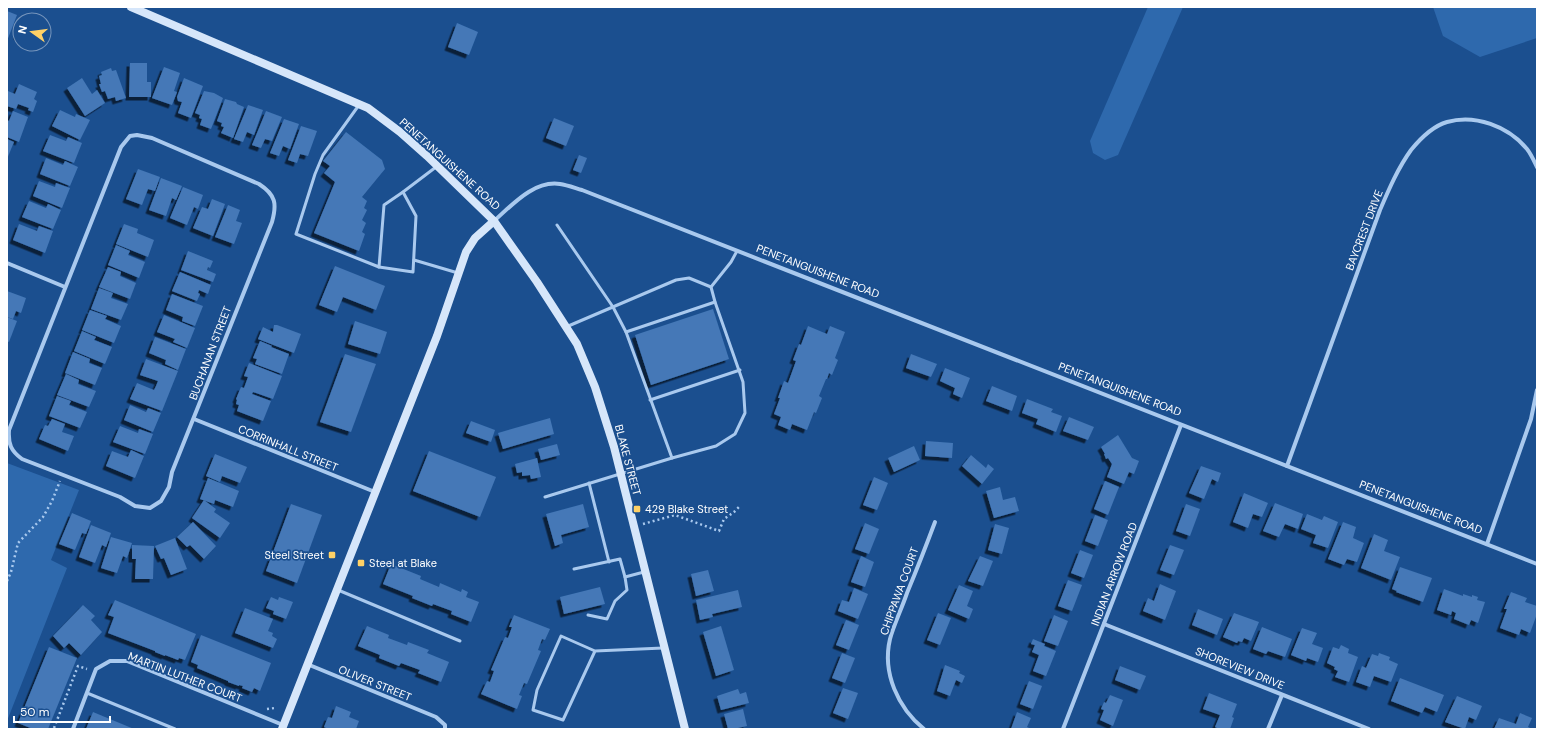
<svg xmlns="http://www.w3.org/2000/svg" width="1544" height="736" viewBox="0 0 1544 736" font-family="'DM Sans',sans-serif">
<defs>
<filter id="shadow"><feDropShadow dx="-3.5" dy="3.5" stdDeviation="0" flood-color="#0009"/></filter>
</defs>
<rect width="100%" height="100%" fill="#1b4f8f"/>
<!-- green -->
<g fill="#2e69ad">
<polygon points="1148,7 1183,7 1118,155 1105,160 1093,153 1090,141"/>
<polygon points="1433,7 1537,7 1537,38 1480,57 1443,36"/>
<polygon points="7,463 79,490 51,560 67,568 7,721"/>
</g>
<!-- building -->
<g fill="#4478b7" filter="url(#shadow)">
<polygon points="7,11 17,15 7,41"/>
<polygon points="457,23 478,32 469,55 448,47"/>
<polygon points="20,27 20,37 17,36"/>
<polygon points="130,63 147,63 147,82 151,82 151,97 129,97"/>
<polygon points="164,67 180,73 174,91 177,92 172,105 152,98"/>
<polygon points="111,68 112,71 116,70 126,98 116,101 115,97 108,99 105,91 102,92 99,84 101,84 99,76 102,75 101,72"/>
<polygon points="82,78 92,94 97,90 105,103 85,116 67,88"/>
<polygon points="184,78 203,86 191,118 178,113 182,102 178,101 177,97"/>
<polygon points="19,84 37,92 34,99 37,101 33,112 28,110 29,108 18,104 16,109 7,106 8,91 15,94"/>
<polygon points="204,91 214,93 223,98 211,129 200,125 202,119 199,118 200,115 195,113"/>
<polygon points="225,99 236,102 237,104 244,107 233,138 221,133 224,127 221,126 222,123 217,121"/>
<polygon points="248,105 263,110 254,135 247,132 243,142 234,139"/>
<polygon points="60,110 75,117 76,114 90,120 80,140 52,126"/>
<polygon points="13,111 28,117 19,142 7,137 7,120 9,121"/>
<polygon points="266,111 282,117 272,141 265,139 261,148 252,145"/>
<polygon points="554,118 574,126 566,146 546,138"/>
<polygon points="284,119 299,124 290,149 283,146 279,156 270,153"/>
<polygon points="301,126 317,131 308,156 300,154 297,163 288,160"/>
<polygon points="346,132 382,160 385,169 362,197 367,201 364,208 367,210 362,220 366,223 362,232 365,234 359,251 314,233 335,182 324,173 330,166 323,161"/>
<polygon points="50,135 66,141 68,137 82,143 74,163 43,151"/>
<polygon points="7,139 14,142 7,159"/>
<polygon points="579,155 587,158 581,173 573,170"/>
<polygon points="46,158 63,165 65,161 78,167 70,186 40,174"/>
<polygon points="138,169 160,177 155,191 148,189 142,205 126,199"/>
<polygon points="161,178 182,186 176,200 172,198 166,216 149,210"/>
<polygon points="39,181 55,187 56,183 70,188 62,208 33,196"/>
<polygon points="183,187 203,195 198,209 194,207 187,225 170,218"/>
<polygon points="212,199 225,204 213,236 193,228 202,207 208,209"/>
<polygon points="29,201 46,208 48,204 61,210 53,229 22,217"/>
<polygon points="228,205 240,210 236,221 242,223 234,244 215,237"/>
<polygon points="19,224 37,231 39,226 53,231 45,253 13,240"/>
<polygon points="124,224 138,229 137,233 154,240 148,257 116,244"/>
<polygon points="116,245 130,251 128,255 145,262 139,278 108,265"/>
<polygon points="188,251 213,261 210,268 208,267 207,270 216,274 213,282 181,270"/>
<polygon points="335,266 385,286 376,310 343,297 337,312 319,305"/>
<polygon points="108,267 121,272 120,276 136,283 130,299 99,287"/>
<polygon points="180,272 211,285 208,294 199,290 198,293 200,294 197,301 172,291"/>
<polygon points="99,288 113,293 111,298 128,304 121,320 91,309"/>
<polygon points="7,291 26,298 21,313 16,311 13,319 7,317"/>
<polygon points="172,294 203,306 195,326 182,321 183,317 166,310"/>
<polygon points="713,309 729,359 651,385 635,335"/>
<polygon points="90,310 107,316 105,319 121,326 114,343 82,330"/>
<polygon points="164,315 195,328 187,348 173,342 175,339 157,332"/>
<polygon points="7,317 17,321 9,342 7,341"/>
<polygon points="355,321 387,332 380,354 348,344"/>
<polygon points="274,325 277,325 301,334 294,353 258,339 263,327 273,332"/>
<polygon points="808,326 827,334 830,326 845,332 835,358 838,360 832,375 829,373 827,379 826,379 819,396 822,398 816,413 814,412 807,430 792,424 790,430 778,425 781,417 774,414 780,398 778,398 784,381 788,383 796,361 793,360 799,344 801,345"/>
<polygon points="82,331 96,337 94,340 112,347 105,364 74,351"/>
<polygon points="155,337 186,349 178,370 165,364 166,360 149,353"/>
<polygon points="260,341 272,346 271,347 289,354 282,374 255,364 257,359 253,358"/>
<polygon points="73,352 90,359 89,363 102,368 95,385 65,373"/>
<polygon points="345,354 376,364 351,432 320,422"/>
<polygon points="911,354 937,364 931,377 906,368"/>
<polygon points="146,359 178,371 170,391 163,388 170,391 162,411 130,399 137,383 154,390 156,386 158,381 140,375"/>
<polygon points="249,363 282,376 273,399 253,392 252,394 271,401 263,421 237,411 239,405 236,404 237,400 236,399 241,387 244,388 248,377 244,376"/>
<polygon points="945,368 970,378 962,398 953,394 955,388 940,381"/>
<polygon points="66,374 79,380 78,384 96,391 89,407 57,395"/>
<polygon points="992,386 1017,396 1012,411 986,401"/>
<polygon points="57,396 71,401 69,405 87,412 80,428 49,416"/>
<polygon points="1027,399 1053,409 1051,412 1062,416 1056,432 1036,424 1038,419 1022,413"/>
<polygon points="130,405 146,412 148,408 161,413 153,432 124,420"/>
<polygon points="1069,417 1094,427 1088,440 1063,431"/>
<polygon points="550,418 554,434 503,449 498,433"/>
<polygon points="52,419 65,424 62,432 74,436 68,451 39,439 45,425 48,426"/>
<polygon points="471,421 495,430 491,442 466,433"/>
<polygon points="120,426 138,433 139,429 153,434 145,454 113,442"/>
<polygon points="1118,435 1132,458 1139,461 1134,474 1129,472 1124,484 1107,477 1112,464 1108,458 1106,459 1104,454 1105,454 1101,447"/>
<polygon points="926,441 953,443 952,458 925,456"/>
<polygon points="557,444 560,455 541,460 538,449"/>
<polygon points="914,446 920,460 894,472 888,458"/>
<polygon points="131,450 144,456 135,478 106,466 112,451 128,457"/>
<polygon points="429,451 496,477 480,517 413,491"/>
<polygon points="215,454 247,467 240,483 222,476 220,482 206,476"/>
<polygon points="971,455 986,468 988,464 994,469 982,484 962,466"/>
<polygon points="537,458 541,477 531,479 530,475 522,476 522,472 517,473 515,464"/>
<polygon points="1201,466 1221,473 1218,482 1212,479 1204,499 1189,493"/>
<polygon points="874,477 888,483 877,510 863,505"/>
<polygon points="208,478 239,491 233,507 215,500 214,504 200,499"/>
<polygon points="1105,481 1119,487 1108,515 1094,509"/>
<polygon points="1000,487 1003,500 1015,497 1019,511 994,518 986,491"/>
<polygon points="1244,493 1268,503 1262,517 1253,514 1248,528 1233,522"/>
<polygon points="204,500 216,509 214,512 230,523 220,538 192,518"/>
<polygon points="1275,503 1303,514 1298,529 1285,524 1279,537 1263,531"/>
<polygon points="291,504 322,515 297,583 266,571"/>
<polygon points="583,504 589,527 561,535 563,543 555,546 546,514"/>
<polygon points="1186,504 1200,509 1190,536 1176,531"/>
<polygon points="72,513 91,521 86,534 82,533 75,550 59,544"/>
<polygon points="1307,514 1322,520 1324,516 1338,522 1328,548 1313,543 1316,535 1301,529"/>
<polygon points="1095,515 1108,520 1098,546 1085,541"/>
<polygon points="193,522 216,546 204,559 190,545 187,547 177,537"/>
<polygon points="1343,522 1356,527 1353,538 1364,543 1357,562 1347,559 1344,565 1328,559"/>
<polygon points="865,523 879,529 869,554 855,549"/>
<polygon points="995,524 1009,528 1002,554 988,550"/>
<polygon points="91,525 111,533 106,547 102,545 95,563 79,557"/>
<polygon points="1374,534 1388,540 1384,551 1400,557 1391,580 1361,568"/>
<polygon points="111,537 132,543 127,558 123,556 117,573 101,568"/>
<polygon points="175,538 187,569 171,575 164,558 161,559 155,546"/>
<polygon points="132,545 154,546 153,579 135,579 136,559 132,559"/>
<polygon points="1170,545 1184,550 1174,575 1160,570"/>
<polygon points="1080,550 1093,555 1084,578 1071,573"/>
<polygon points="861,556 874,562 865,587 851,582"/>
<polygon points="980,556 993,561 983,586 968,581"/>
<polygon points="391,564 421,576 420,579 439,587 440,583 461,592 462,589 468,592 466,597 479,602 471,622 451,614 452,611 433,604 432,606 412,598 413,596 383,584"/>
<polygon points="1400,567 1432,578 1423,602 1396,592 1397,591 1392,589"/>
<polygon points="708,570 714,591 696,596 691,574"/>
<polygon points="1068,580 1082,585 1072,611 1058,606"/>
<polygon points="1160,584 1176,591 1165,620 1143,611 1148,598 1154,601"/>
<polygon points="959,585 973,591 967,606 973,609 969,619 948,610"/>
<polygon points="600,587 605,604 564,614 560,597"/>
<polygon points="854,588 868,594 858,619 838,611 842,600 849,602"/>
<polygon points="1444,589 1463,596 1463,594 1472,597 1472,595 1478,597 1477,600 1485,602 1478,623 1471,620 1469,625 1454,619 1456,613 1452,611 1451,615 1437,610"/>
<polygon points="738,590 742,607 712,614 713,617 700,620 696,600"/>
<polygon points="1511,592 1527,598 1525,602 1537,606 1537,614 1530,633 1521,629 1519,635 1500,628 1507,609 1504,609"/>
<polygon points="271,597 278,600 279,597 293,602 286,619 273,614 274,611 266,608"/>
<polygon points="115,600 196,634 185,660 179,658 178,660 165,655 165,656 155,652 155,651 108,633 114,617 108,615"/>
<polygon points="83,605 95,616 91,620 102,632 81,655 69,643 64,648 53,636"/>
<polygon points="245,608 273,619 268,631 273,633 272,636 277,639 273,648 235,633"/>
<polygon points="1198,609 1223,619 1217,635 1192,625"/>
<polygon points="938,613 951,618 940,645 927,640"/>
<polygon points="1234,613 1259,622 1251,641 1244,638 1242,642 1238,641 1237,643 1223,637"/>
<polygon points="514,615 550,629 545,640 542,639 538,650 541,651 527,684 524,683 519,695 522,696 517,709 481,694 487,681 490,682 494,671 491,670 505,637 508,638 512,627 509,627"/>
<polygon points="1054,615 1068,621 1058,646 1044,641"/>
<polygon points="846,620 859,625 849,650 836,645"/>
<polygon points="367,626 389,635 388,638 407,645 408,642 429,650 427,653 449,662 441,682 418,673 420,670 401,663 399,666 379,658 380,655 358,646"/>
<polygon points="721,626 734,670 716,676 703,632"/>
<polygon points="1262,627 1292,639 1285,657 1268,651 1266,654 1253,649"/>
<polygon points="1302,628 1317,633 1312,644 1323,648 1318,662 1307,658 1306,661 1291,655"/>
<polygon points="201,635 271,663 260,691 254,688 252,692 242,688 243,686 239,685 239,686 228,682 228,681 197,668 198,665 191,662"/>
<polygon points="1033,639 1045,644 1044,646 1056,651 1046,676 1033,671 1039,655 1032,652 1035,645 1031,644"/>
<polygon points="1341,645 1349,649 1348,653 1358,657 1349,682 1335,677 1338,671 1334,669 1335,667 1327,663 1333,647 1339,649"/>
<polygon points="49,647 77,658 48,729 33,729 18,723"/>
<polygon points="842,653 855,658 845,683 832,678"/>
<polygon points="1379,653 1390,657 1389,660 1398,664 1391,682 1374,676 1370,687 1356,682 1362,666 1366,668 1372,654 1378,656"/>
<polygon points="945,665 960,671 959,673 965,676 962,683 956,680 950,696 937,691"/>
<polygon points="1120,666 1146,676 1140,690 1115,680"/>
<polygon points="1400,678 1444,695 1437,712 1425,707 1422,713 1391,701"/>
<polygon points="1029,681 1042,686 1033,709 1020,704"/>
<polygon points="843,688 858,693 848,719 833,713"/>
<polygon points="738,689 740,694 746,692 749,703 721,710 717,696"/>
<polygon points="1209,693 1237,704 1232,717 1234,718 1230,729 1219,729 1215,727 1220,715 1203,709"/>
<polygon points="1110,695 1123,700 1113,726 1100,720 1104,710 1101,709 1104,702 1106,703"/>
<polygon points="1457,696 1482,706 1476,720 1469,717 1465,729 1445,722"/>
<polygon points="336,706 351,712 349,717 359,721 356,729 328,729 324,727 328,717 332,718"/>
<polygon points="743,709 747,726 738,728 738,729 728,729 724,714"/>
<polygon points="93,712 134,729 86,729"/>
<polygon points="1017,712 1031,718 1027,727 1031,729 1011,729"/>
<polygon points="1520,713 1532,718 1528,727 1532,729 1494,729 1499,718 1516,724"/>
</g>
<g fill="none" stroke-linecap="round" stroke-linejoin="round">
<!-- path -->
<g stroke="#a9c9ee" stroke-width="2.5" stroke-dasharray="2 3" stroke-linecap="butt">
<polyline points="643,524 675,515 719,531 724,519 734,512 740,506"/>
<polyline points="7,581 11,572 18,543 43,517 52,501 60,481"/>
<polyline points="267,709 275,708"/>
<polyline points="54,728 78,666 87,669"/>
</g>
<!-- lane -->
<g stroke="#a9c9ee" stroke-width="3">
<polyline points="359,105 323,155 315,174 296,234 379,267 384,205 403,192 436,167"/>
<polyline points="557,225 613,307 626,332 672,458"/>
<polyline points="414,260 458,273"/>
<polyline points="379,267 413,272 416,216 403,192"/>
<polyline points="566,327 676,280 689,278 711,287"/>
<polyline points="626,332 715,302"/>
<polyline points="650,400 740,370"/>
<polyline points="589,483 609,562"/>
<polyline points="545,497 672,458 716,446 735,434 745,413 743,382 715,302 711,287 731,262 737,251"/>
<polyline points="574,569 620,559 625,577"/>
<polyline points="338,590 460,641"/>
<polyline points="588,615 607,619 615,601 627,590 625,577 644,572"/>
<polyline points="595,651 561,636 537,690 533,710 563,720 595,651 663,648"/>
<polyline points="87,693 175,729"/>
</g>
<!-- street -->
<g stroke="#a9c9ee" stroke-width="4">
<path d="M137 135 152 138 259 184C276 195 277 204 272 222L172 472 169 487 161 501 150 508 135 506 120 497 22 459C11 451 8 444 9 430L121 147 130 136Z"/>
<path d="M494 221C512 205 534 180 560 184 567 185 575 188 582 190L1537 564"/>
<polyline points="7,263 65,287"/>
<polyline points="194,419 375,492"/>
<path d="M1287 466 1380 210C1389 189 1398 168 1411 150 1420 139 1433 126 1447 122 1475 114 1508 126 1527 149 1531 154 1534 161 1537 167"/>
<polyline points="1487,544 1531,419 1537,390"/>
<polyline points="1104,624 1369,729"/>
<polyline points="307,664 436,717 445,725 445,729"/>
<polyline points="73,729 96,669 110,661 127,661 283,725"/>
<path d="M924 729C898 708 882 673 890 639 894 624 902 608 907 593 917 569 926 546 935 522"/>
<polyline points="1063,729 1181,425"/>
<polyline points="1268,729 1282,695"/>
</g>
<!-- secondary -->
<g stroke="#d6e6fa" stroke-width="8">
<polyline points="131,7 368,108 400,132 427,156 494,221 537,282 577,344 595,387 614,447 685,729"/>
<polyline points="282,729 437,336 466,252 475,238 494,221"/>
</g>
</g>
<!-- markers -->
<g fill="#ffd166" stroke="#1b4f8f" stroke-width="1.5">
<rect x="633" y="505" width="8" height="8" rx="2"/>
<rect x="328" y="551" width="8" height="8" rx="2"/>
<rect x="357" y="559" width="8" height="8" rx="2"/>
</g>
<g text-anchor="middle" dominant-baseline="central" stroke-width="3.5" stroke-linejoin="round" paint-order="stroke">
<!-- street labels -->
<g font-size="11" fill="#fff" stroke="#1b4f8f">
<text transform="translate(450 164) rotate(42)">PENETANGUISHENE ROAD</text>
<text transform="translate(1364 230) rotate(-69)">BAYCREST DRIVE</text>
<text transform="translate(818 271) rotate(21)">PENETANGUISHENE ROAD</text>
<text transform="translate(210 353) rotate(-69)">BUCHANAN STREET</text>
<text transform="translate(1120 389) rotate(21)">PENETANGUISHENE ROAD</text>
<text transform="translate(288 448) rotate(22)">CORRINHALL STREET</text>
<text transform="translate(628 460) rotate(75)">BLAKE STREET</text>
<text transform="translate(1421 507) rotate(21)">PENETANGUISHENE ROAD</text>
<text transform="translate(1114 574) rotate(-69)">INDIAN ARROW ROAD</text>
<text transform="translate(899 591) rotate(-70)">CHIPPAWA COURT</text>
<text transform="translate(1240 668) rotate(22)">SHOREVIEW DRIVE</text>
<text transform="translate(185 677) rotate(21)">MARTIN LUTHER COURT</text>
<text transform="translate(375 683) rotate(22)">OLIVER STREET</text>
</g>
<!-- poi labels -->
<g font-size="11" fill="#fff" stroke="#1b4f8f" text-anchor="start">
<text x="645" y="509">429 Blake Street</text>
<text x="324" y="555" text-anchor="end">Steel Street</text>
<text x="369" y="563">Steel at Blake</text>
</g>
</g>
<!-- border -->
<rect width="1544" height="736" fill="none" stroke="#ffffff" stroke-width="16"/>
<!-- north arrow -->
<g transform="translate(32 32) rotate(284)"><circle r="19" fill="#1b4f8f" stroke="#7695bc"/>
<path d="M0-3L7 15L0 10L-7 15Z" fill="#ffd166"/>
<text y="-6" font-size="11" font-weight="bold" text-anchor="middle" fill="#ffffff">N</text>
</g>
<!-- scale -->
<path d="M14 716v6h96v-6" fill="none" stroke="#ffffff" stroke-width="2"/>
<text x="20" y="716" font-size="12" fill="#ffffff" stroke="#1b4f8f" stroke-width="3" paint-order="stroke">50 m</text>
</svg>
